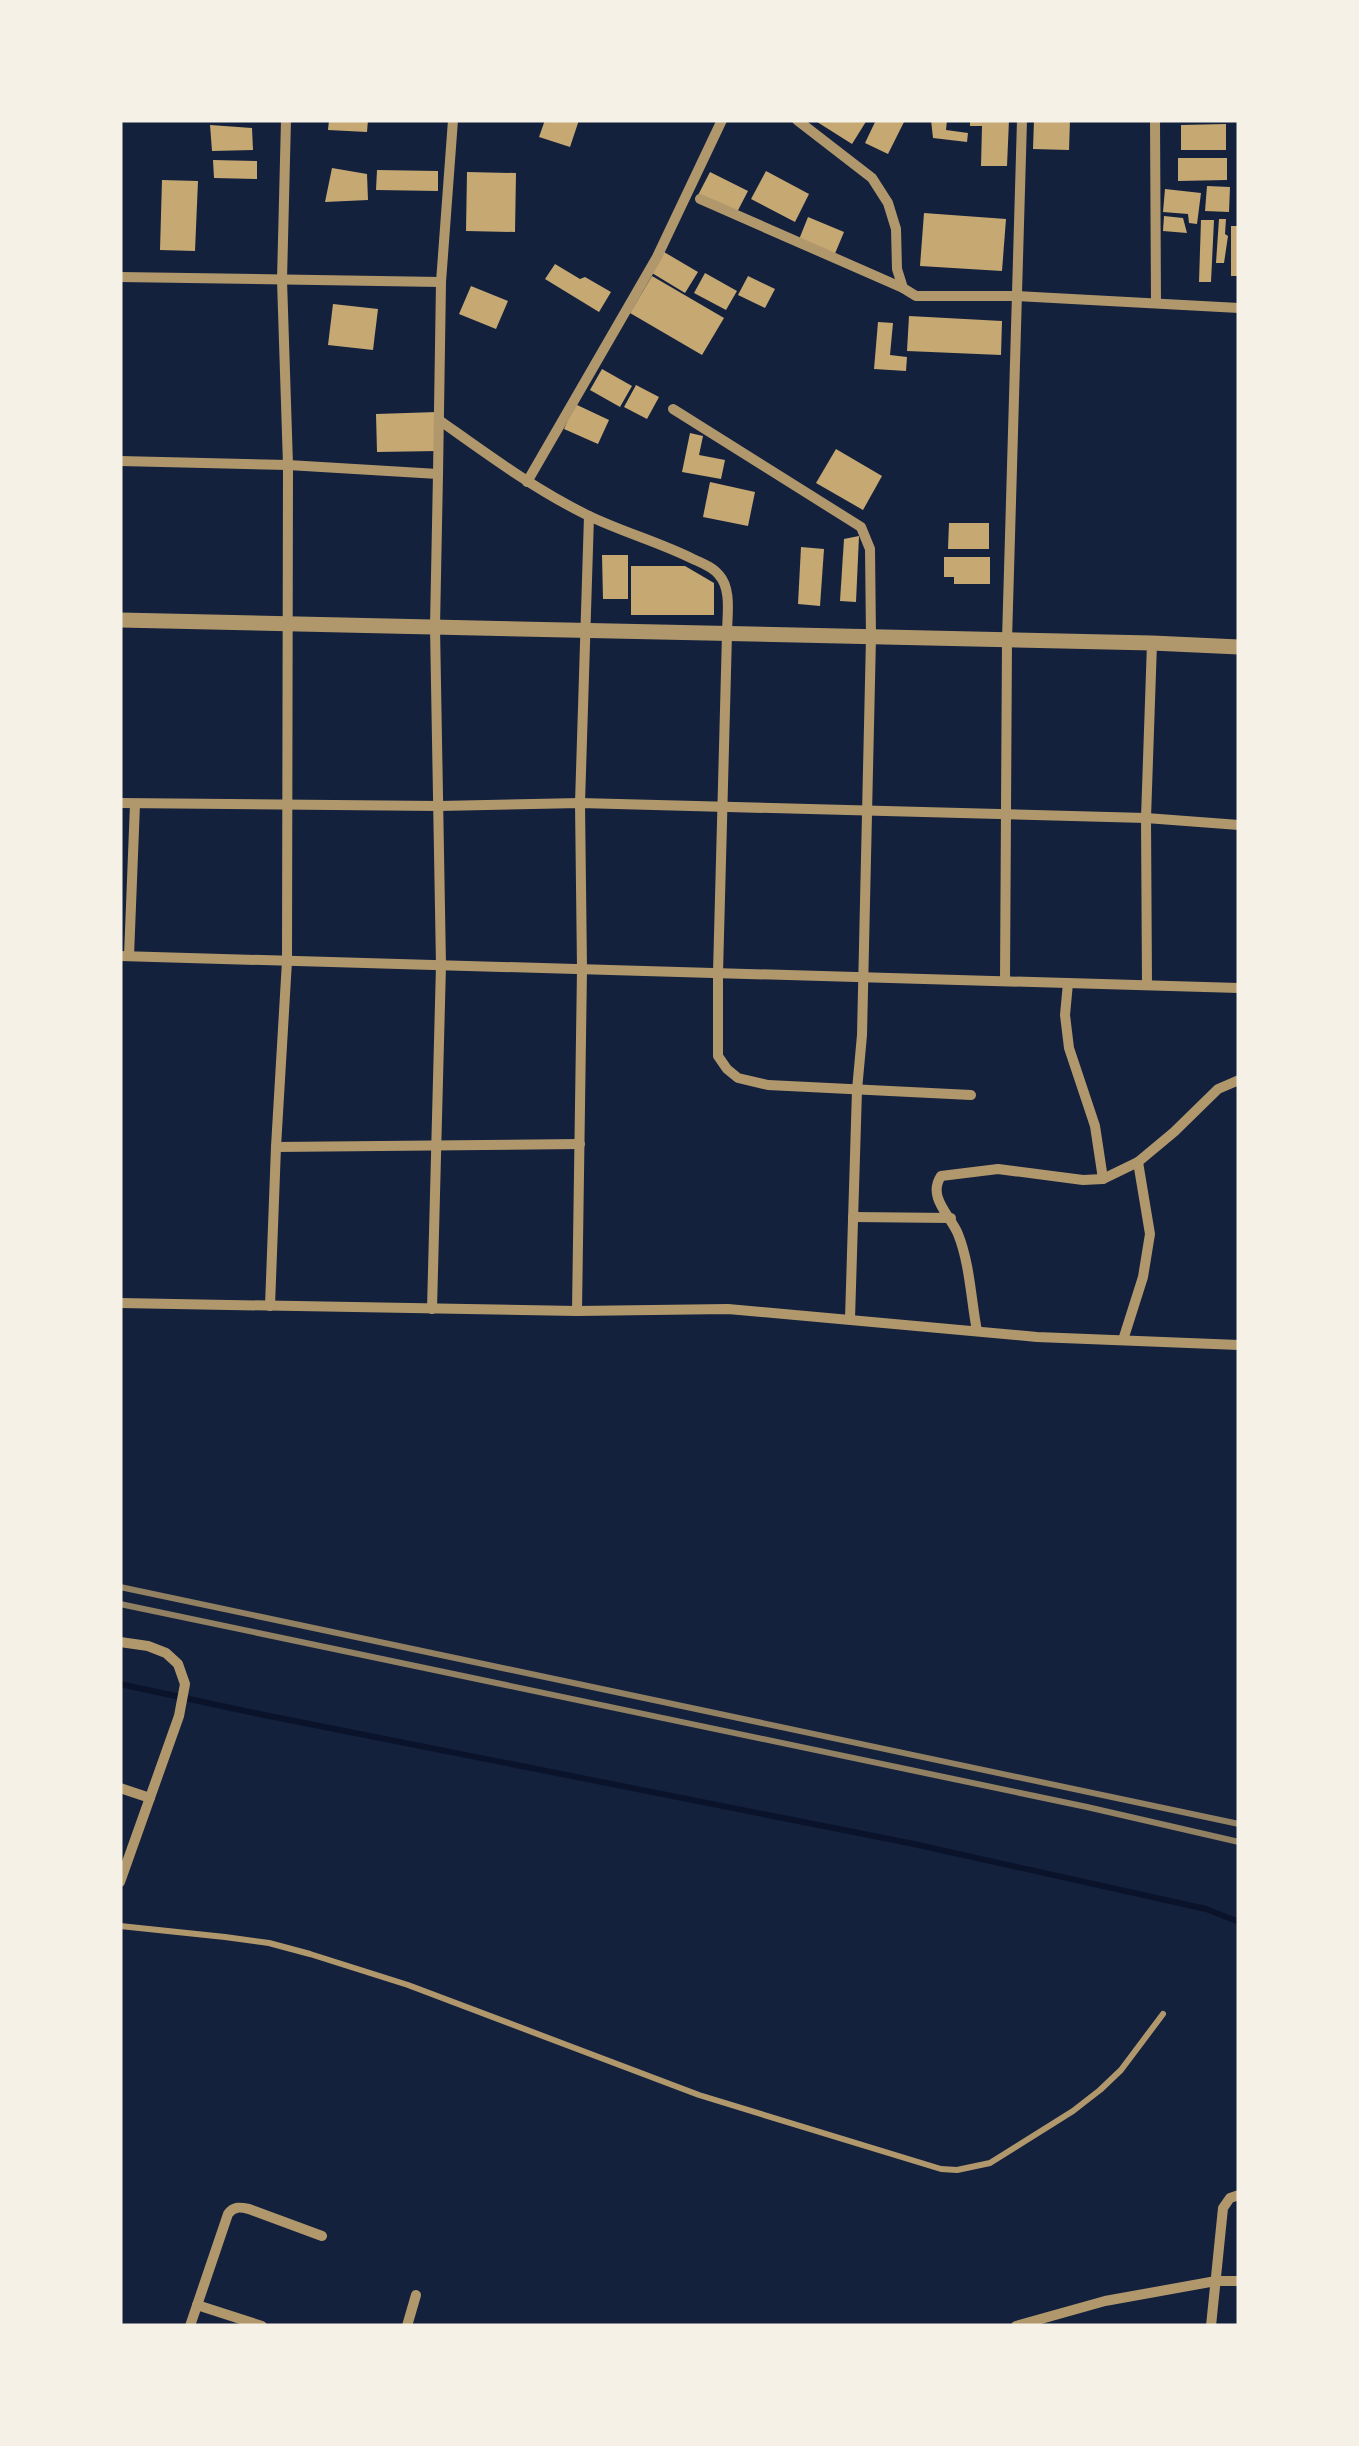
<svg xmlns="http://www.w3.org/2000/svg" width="1359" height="2446" viewBox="0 0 1359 2446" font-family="Rubik,sans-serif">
<rect width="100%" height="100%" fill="#14213d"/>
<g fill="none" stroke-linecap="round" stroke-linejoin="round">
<!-- stream -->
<polyline stroke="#0b132b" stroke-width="6" points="120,1684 259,1714 909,1843 1206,1909 1239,1922"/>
</g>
<!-- building -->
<g fill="#c6a872">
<polygon points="329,120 368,120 367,132 328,130"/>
<polygon points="545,120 579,120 570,147 539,137"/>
<polygon points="814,120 867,120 852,144"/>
<polygon points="876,120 905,120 888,154 865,143"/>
<polygon points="931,120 947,120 946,130 968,133 967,142 933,138"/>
<polygon points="970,120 1009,120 1007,166 981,166 982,126 970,126"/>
<polygon points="1034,120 1070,120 1069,150 1033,149"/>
<polygon points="1226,124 1226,150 1181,150 1181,125"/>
<polygon points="210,125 252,128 253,150 212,151"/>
<polygon points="1178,158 1227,158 1227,180 1178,181"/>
<polygon points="213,160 257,161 257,179 214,178"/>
<polygon points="332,168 367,174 368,200 325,202"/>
<polygon points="377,170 438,171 438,191 376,190"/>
<polygon points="766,171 809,194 795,222 751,199"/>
<polygon points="467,172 516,173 515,232 466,231"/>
<polygon points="710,172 748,191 734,218 696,199"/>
<polygon points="162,180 198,181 195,251 160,250"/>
<polygon points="1207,186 1230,187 1229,212 1205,211"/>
<polygon points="1165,189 1201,193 1197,224 1189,223 1188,214 1163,212"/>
<polygon points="924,213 1006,219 1002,271 920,266"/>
<polygon points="1164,216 1183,218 1187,233 1163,231"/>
<polygon points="808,217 844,232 834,256 798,242"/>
<polygon points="1219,219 1226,219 1225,234 1228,236 1224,263 1216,263"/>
<polygon points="1201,220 1214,220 1211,282 1199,282"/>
<rect x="1231" y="226" width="8" height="50"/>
<polygon points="664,252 698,272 685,293 652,273"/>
<polygon points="555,264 580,279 585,277 611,292 599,312 545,279"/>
<polygon points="705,273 737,291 726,310 694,293"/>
<polygon points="652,276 724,318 702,355 630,313"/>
<polygon points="748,276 775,289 765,308 738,295"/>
<polygon points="471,286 508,301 496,329 459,314"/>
<polygon points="333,304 378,309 373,350 328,345"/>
<polygon points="909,316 1002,321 1001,355 907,351"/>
<polygon points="878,322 893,323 890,355 907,357 906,371 874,369"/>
<polygon points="602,369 632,386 620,407 590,390"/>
<polygon points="636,385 659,397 647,419 624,407"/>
<polygon points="575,404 609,420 598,444 564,429"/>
<polygon points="437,412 438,451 377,452 376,414"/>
<polygon points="690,433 703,436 699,455 725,460 721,479 682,472"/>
<polygon points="836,449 882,476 863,510 816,483"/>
<polygon points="710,482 755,492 748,526 703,517"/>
<polygon points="949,523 989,523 989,549 948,549"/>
<polygon points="859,536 856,602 840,601 844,539"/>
<polygon points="801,547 824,549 820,606 798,604"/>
<polygon points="602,555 628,555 628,599 603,599"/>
<polygon points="944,557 990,557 990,584 954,584 954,577 944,577"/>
<polygon points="631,566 685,566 714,583 714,615 631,615"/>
</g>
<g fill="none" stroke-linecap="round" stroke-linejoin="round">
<!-- service -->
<polyline stroke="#b1986c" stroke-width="6" points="120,1926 225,1937 269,1943 310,1954 408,1985 699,2095 941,2169 957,2170 990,2163 1073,2111 1100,2090 1121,2070 1163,2014"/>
<!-- minor -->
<g stroke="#b1986c" stroke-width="10">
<polyline points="797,120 872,178 888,203 896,229 897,269 903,288 916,296 1016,296 1239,308"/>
<polyline points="1155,120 1156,302"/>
<polyline points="700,199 903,288"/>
<polyline points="120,277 441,282"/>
<polyline points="673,409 861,527 870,549 871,637 862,1035 857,1090 850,1319"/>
<path d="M439 420C487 454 534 489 587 515 622 532 659 542 693 559 702 563 713 567 719 575 732 589 727 616 727 634L718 973V1056L727 1069 738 1078 768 1085 971 1095"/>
<polyline points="120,461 288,465 438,474"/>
<polyline points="527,482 657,257 722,120"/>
<polyline points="120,803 439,806 580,803 1146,818 1239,825"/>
<polyline points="120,956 1239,988"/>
<polyline points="129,956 135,804"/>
<polyline points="1005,981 1007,640 1022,120"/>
<polyline points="1068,983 1065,1015 1069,1048 1095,1126 1103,1179"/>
<polyline points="1147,985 1146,818 1152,643"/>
<polyline points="276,1147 580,1144"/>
<polyline points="853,1217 951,1218"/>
<polyline points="120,1303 577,1311 728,1309 1037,1337 1239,1345"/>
<polyline points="270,1306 276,1147 287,961 288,465 282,280 286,120"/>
<polyline points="432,1309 441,965 435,627 438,474 441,282 453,120"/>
<polyline points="577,1311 582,969 580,803 589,516"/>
<path d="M977 1331C971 1300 970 1264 958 1234 950 1215 927 1197 941 1176L998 1169 1083 1180 1103 1179 1138 1162 1174 1132 1218 1089 1239 1080"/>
<polyline points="1123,1340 1143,1277 1150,1234 1138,1162"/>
<polyline points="120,1642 148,1646 166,1653 178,1664 185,1684 179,1716 120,1882"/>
<polyline points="120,1788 150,1798"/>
<polyline points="197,2305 262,2326"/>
<path d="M190 2326 228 2214C234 2206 240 2207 249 2209L322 2236"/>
<polyline points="407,2326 416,2295"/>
<polyline points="1016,2326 1105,2301 1216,2281 1239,2281"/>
<polyline points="1211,2326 1223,2208 1230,2198 1239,2195"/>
</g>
<!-- tertiary -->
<polyline stroke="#b1986c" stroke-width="15" points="120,620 1152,643 1239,647"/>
<!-- rail -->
<g stroke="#918062" stroke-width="6">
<polyline points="120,1587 1239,1824"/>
<polyline points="120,1604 1087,1807 1239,1842"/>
</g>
</g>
<!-- border -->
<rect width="1359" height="2446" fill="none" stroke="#f6f1e7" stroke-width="245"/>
</svg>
